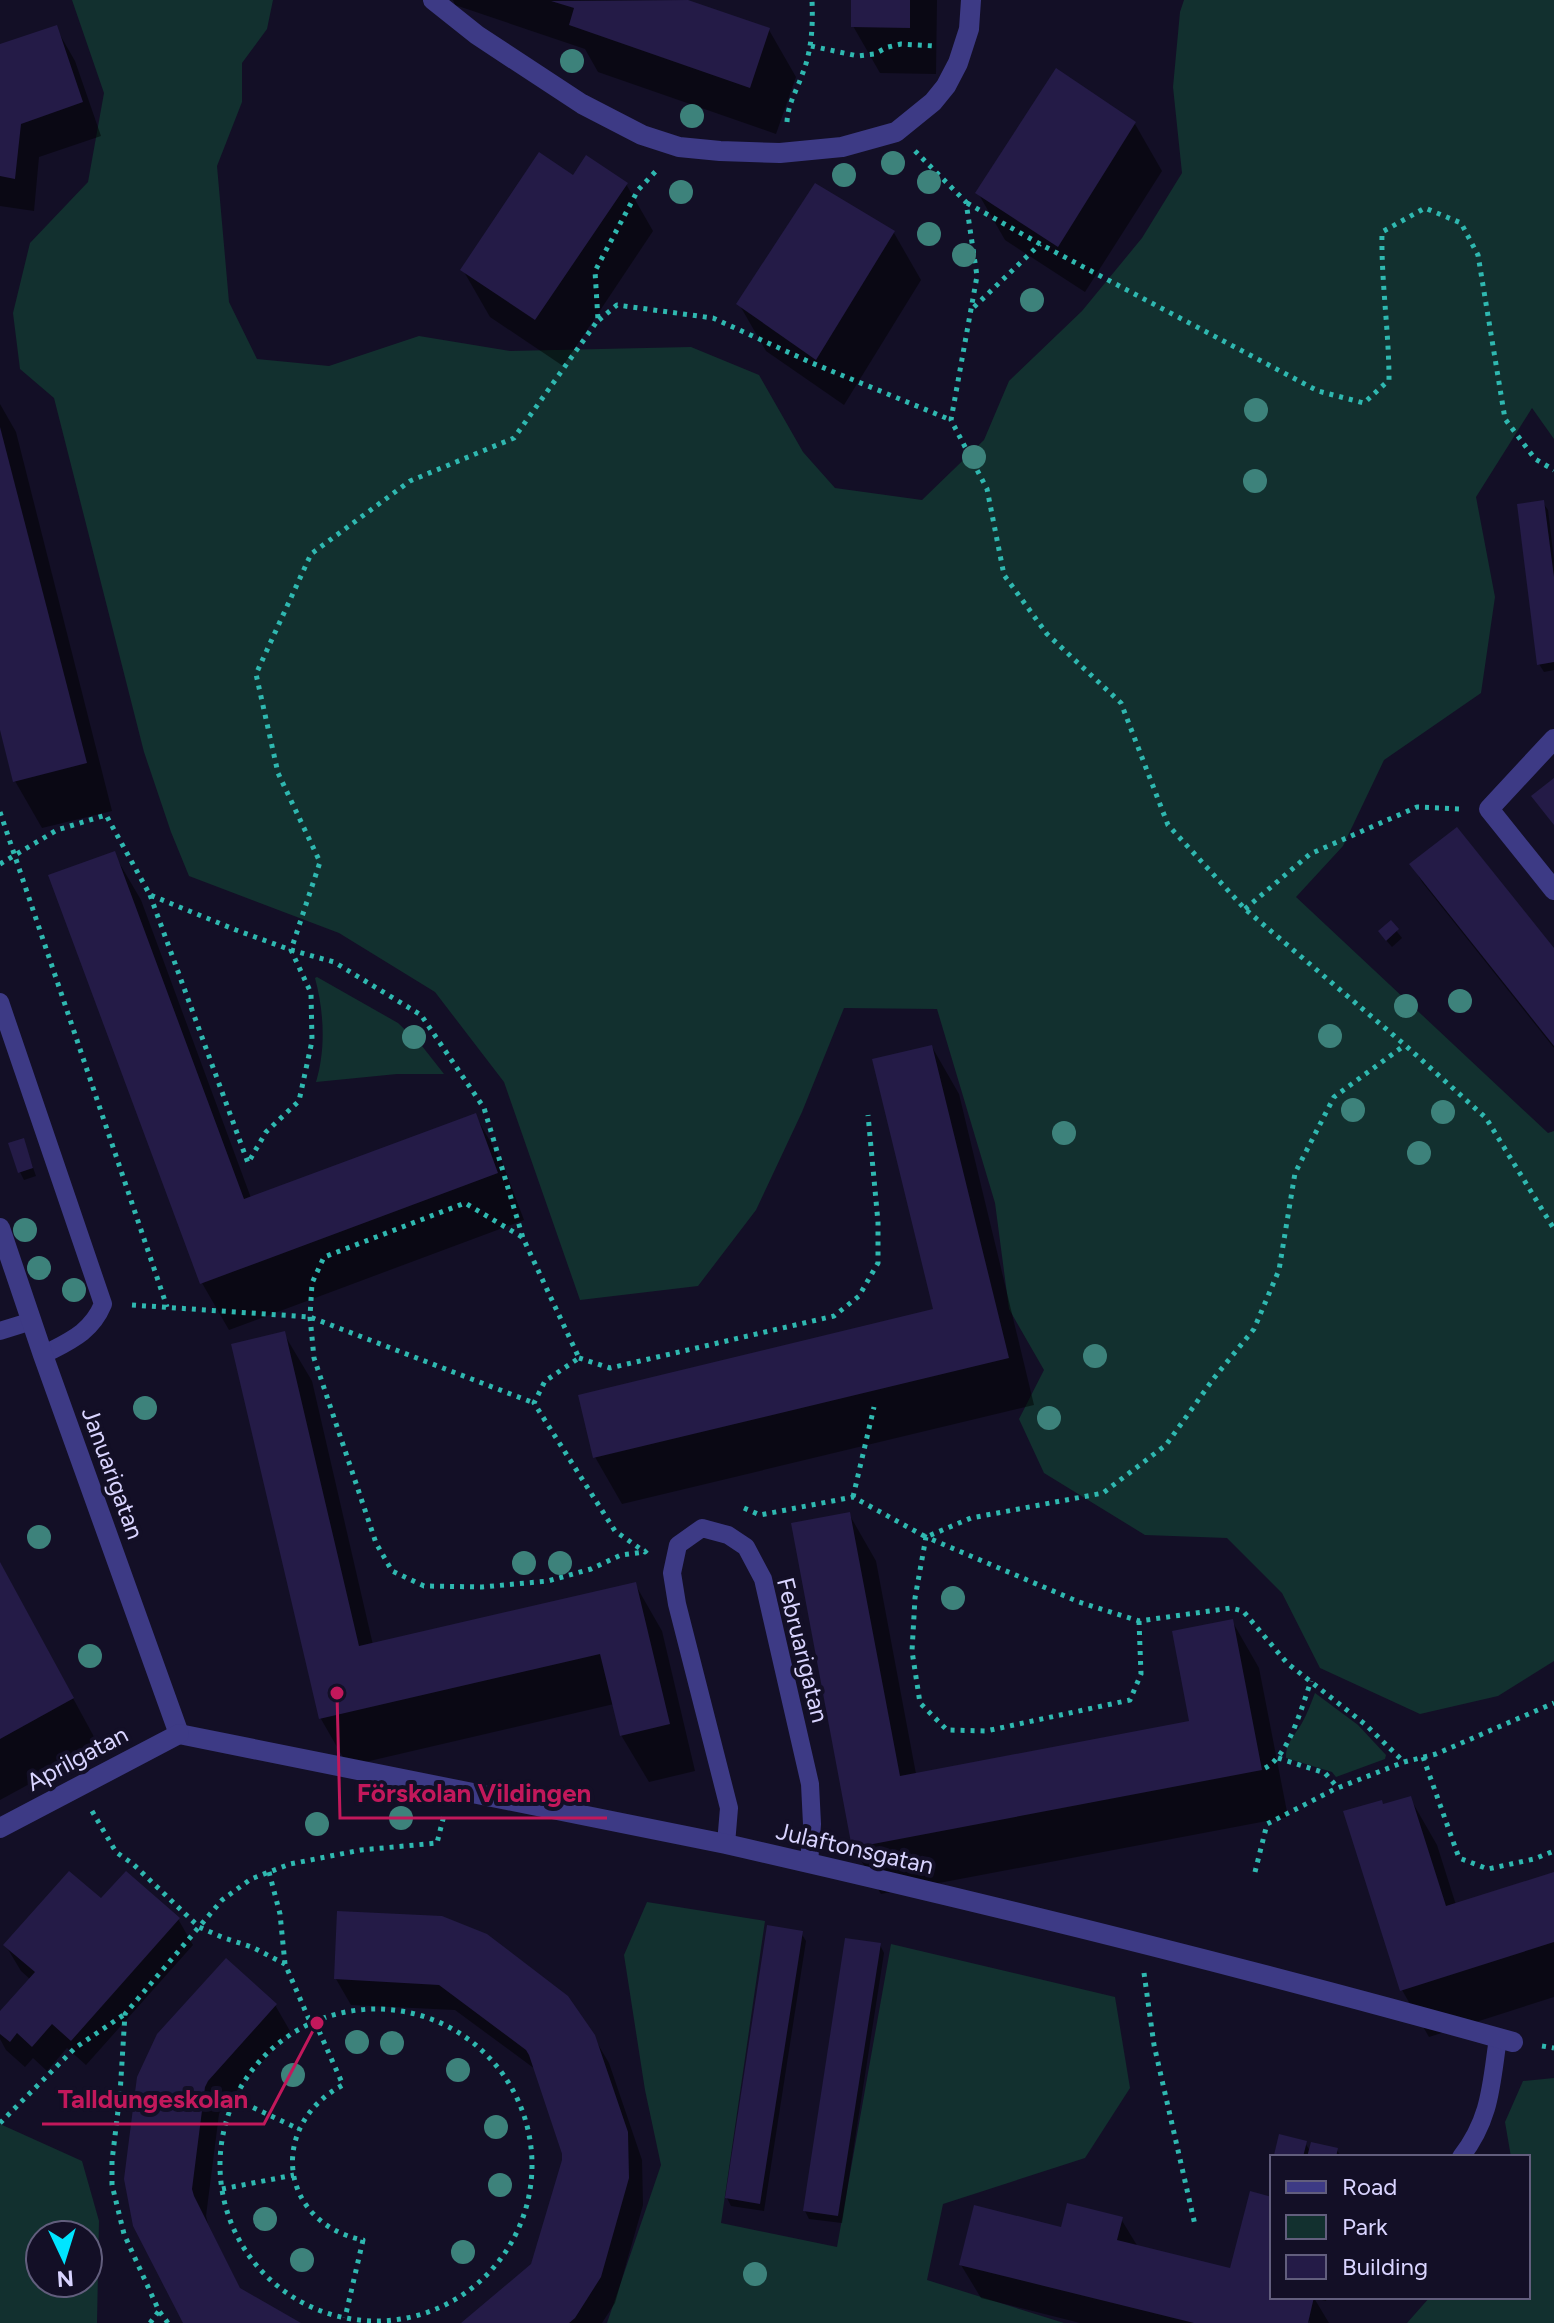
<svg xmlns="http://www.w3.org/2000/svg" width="1554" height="2323" viewBox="0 0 1554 2323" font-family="Figtree,sans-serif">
<rect width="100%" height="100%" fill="#130f26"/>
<!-- green -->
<g fill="#12302f" fill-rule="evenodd">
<polygon points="72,0 273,0 267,29 242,63 242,102 217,166 229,302 257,359 329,366 419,336 510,351 691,347 759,375 803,452 835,488 922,500 984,440 1009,381 1082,311 1142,238 1182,173 1173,87 1180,12 1184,0 1554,0 1554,439 1532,408 1476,497 1495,597 1481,693 1384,760 1343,846 1296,897 1548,1133 1554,1131 1554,1661 1498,1696 1420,1714 1320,1668 1282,1593 1227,1538 1145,1535 1044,1473 1019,1419 1044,1370 1009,1309 995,1203 937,1009 844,1008 802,1112 756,1210 698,1286 580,1300 504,1082 435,992 339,933 189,876 171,832 144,752 54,398 20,369 13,313 30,243 88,182 104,93"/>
<path d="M317 977 398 1023 422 1046 444 1074H397L316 1082C326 1049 324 1011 315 978Z"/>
<path d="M1315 1693 1358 1725 1386 1755 1385 1759 1336 1777 1332 1772 1286 1758C1285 1744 1295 1735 1302 1723 1307 1714 1311 1703 1315 1693Z"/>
<polygon points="647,1902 765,1921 721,2223 837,2247 891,1944 1115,1997 1130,2088 1085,2158 943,2204 927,2280 1064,2323 607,2323 661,2165 645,2090 624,1955"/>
<polygon points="1554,2078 1554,2323 1407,2323 1430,2297 1528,2297 1528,2157 1511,2157 1505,2122 1523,2081"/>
<path d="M0 2124 82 2161 99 2221 97 2323H0ZM40 2235H88V2283H40Z"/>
</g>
<!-- shadow -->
<g fill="#0007">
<polygon points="453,0 682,0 769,30 796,77 776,134 598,72 585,49 455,5"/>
<polygon points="853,0 937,0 936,74 880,73 853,26"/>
<polygon points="56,28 75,61 101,136 39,157 34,211 0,206 0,46"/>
<polygon points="1135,124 1162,171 1085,292 1005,240 978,193"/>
<polygon points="574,177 626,184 653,231 563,366 490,317 463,270"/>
<polygon points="815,185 894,233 921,280 844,405 766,351 739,304"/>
<polygon points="0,404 16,432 112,811 42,828 15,781 0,722"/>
<polygon points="1543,503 1548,510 1554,560 1554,670 1544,672 1539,664"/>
<polygon points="114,854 141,900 251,1198 475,1115 502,1162 524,1220 229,1330 202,1283"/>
<polygon points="1412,865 1554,952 1554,1048 1422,882"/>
<polygon points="1390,923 1402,938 1392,947 1385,939"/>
<polygon points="932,1047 959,1094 1034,1405 622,1504 595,1457 936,1310"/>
<polygon points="23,1140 36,1176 24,1180 20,1172"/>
<polygon points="284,1334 312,1381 373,1645 635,1584 662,1631 695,1771 649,1782 621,1735 614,1704 348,1766 321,1719 234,1346"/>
<polygon points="849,1514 876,1561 916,1774 1191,1723 1232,1621 1259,1668 1288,1817 881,1894 853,1847"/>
<polygon points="0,1564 99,1746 0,1800"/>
<polygon points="1410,1798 1437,1845 1456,1905 1554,1874 1554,1997 1429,2037 1402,1990"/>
<polygon points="101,1901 178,1919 193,1945 86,2065 67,2048 47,2071 33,2058 25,2067 6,2050 0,2039 0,2014 31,1980 21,1971 6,1946"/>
<polygon points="339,1913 593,2036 609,2063 642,2160 643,2205 615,2303 602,2323 464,2323 533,2266 564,2160 535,2069 455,2010 351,2005 336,1979"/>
<polygon points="801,1933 806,1941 764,2211 731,2206 727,2198"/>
<polygon points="880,1945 884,1953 842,2223 809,2219 805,2211"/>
<polygon points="275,2005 290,2031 222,2107 219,2114 206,2216 208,2224 241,2291 299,2323 184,2323 139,2078"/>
<polygon points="1305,2143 1311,2152 1337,2150 1341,2157 1277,2157 1276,2155"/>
<polygon points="1272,2199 1272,2297 1327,2297 1326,2301 1314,2298 1329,2323 1310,2323 1310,2321 1306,2323 1080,2323 981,2298 961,2265 1121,2219 1138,2247 1232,2271"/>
</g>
<!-- building -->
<g fill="#241b47">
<polygon points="688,0 770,28 750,88 569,25 574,8 551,1"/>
<polygon points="851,0 910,0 910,28 851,27"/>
<polygon points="57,25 83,102 21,124 15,179 0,176 0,44"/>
<polygon points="1056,68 1136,122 1058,247 975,193"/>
<polygon points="539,152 573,175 586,155 628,183 535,320 460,270"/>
<polygon points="815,183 895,231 816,360 736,304"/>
<polygon points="0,427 87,763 13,782 0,730"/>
<polygon points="1544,500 1554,577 1554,662 1537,665 1517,504"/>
<polygon points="1554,778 1554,825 1531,796"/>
<polygon points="1457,827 1554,948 1554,1046 1409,864"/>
<polygon points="115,851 244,1199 476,1113 498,1173 200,1284 48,875"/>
<polygon points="1391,920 1399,929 1386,941 1378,931"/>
<polygon points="932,1045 1009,1358 593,1458 578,1395 933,1309 872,1059"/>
<polygon points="24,1138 33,1168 18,1173 8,1143"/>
<polygon points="285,1331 359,1646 636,1582 670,1724 620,1736 600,1654 319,1719 231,1344"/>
<polygon points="850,1512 900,1776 1189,1721 1172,1631 1233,1619 1262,1770 852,1848 791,1523"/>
<polygon points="0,1562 74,1698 0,1739"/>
<polygon points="1411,1796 1446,1906 1554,1872 1554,1942 1400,1991 1343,1811 1382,1800 1383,1804"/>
<polygon points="69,1871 101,1898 126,1871 180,1918 71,2041 52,2024 32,2047 17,2033 10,2042 0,2034 0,2011 35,1972 3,1945"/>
<polygon points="337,1911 442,1916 487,1934 568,1996 595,2035 628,2132 629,2178 601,2277 575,2318 569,2323 461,2323 531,2264 562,2160 562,2154 529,2055 526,2050 439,1985 334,1979"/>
<polygon points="767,1925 803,1931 760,2204 725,2198"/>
<polygon points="845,1938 881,1943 838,2216 803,2211"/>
<polygon points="226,1958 277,2004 208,2081 205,2087 192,2189 194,2196 240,2288 301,2323 183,2323 133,2226 124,2179 137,2077 157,2034"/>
<polygon points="1279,2134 1307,2141 1303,2157 1274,2155"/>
<polygon points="1311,2142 1338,2148 1336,2157 1307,2157"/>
<polygon points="1250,2191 1272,2197 1272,2297 1314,2297 1308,2323 1194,2323 959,2265 974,2205 1061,2227 1067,2203 1123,2217 1117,2240 1230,2268"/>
</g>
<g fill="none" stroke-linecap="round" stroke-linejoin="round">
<!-- path -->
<g stroke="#2fb8b0" stroke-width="5" stroke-dasharray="4 6" stroke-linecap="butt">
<polyline points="811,46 858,56 874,54 888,47 901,44 934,46"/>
<path d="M787 122C788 104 796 92 802 75 812 50 813 26 812 0"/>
<polyline points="915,151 966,202 977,276 951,420 987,489 1004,575 1047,634 1121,703 1168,825 1245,909 1405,1045 1486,1118 1554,1229"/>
<path d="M967 203 1040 244 1318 391 1364 403 1389 380C1389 330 1381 282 1382 232L1425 208 1461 223 1478 255 1505 419 1535 459 1554 470"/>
<polyline points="974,307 1040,244"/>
<polyline points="599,320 617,305 713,318 812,363 951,420"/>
<polyline points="0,812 167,1307"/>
<polyline points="0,864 57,830 106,815 150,895 236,930 291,950 334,962 421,1015 484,1108 523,1238 579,1358 545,1381 534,1403 615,1531 645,1552 647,1550"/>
<polyline points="150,895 248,1163 266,1132 299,1101 312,1041 311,993 291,950 320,862 278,773 256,674 311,554 410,481 514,438 598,320 595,271 638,190 656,171"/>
<polyline points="1245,909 1310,854 1417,807 1460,809"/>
<polyline points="522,1237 465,1203 324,1257 312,1283 310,1317 314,1358 376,1543 392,1571 424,1586 482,1587 548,1581 591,1569 621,1555 645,1552"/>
<polyline points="132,1305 310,1317 534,1403"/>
<polyline points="579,1358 610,1368 834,1316 859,1296 878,1263 878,1222 868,1115"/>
<polyline points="853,1497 874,1407"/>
<polyline points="744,1508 760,1515 853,1497 926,1537 971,1518 1103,1493 1166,1445 1214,1378 1254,1329 1279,1270 1295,1173 1334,1097 1405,1045"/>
<polyline points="1139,1621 1141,1674 1130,1700 986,1731 947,1730 920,1703 912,1651 915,1598 926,1537 1079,1602 1139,1621 1231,1608 1243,1611 1287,1663 1366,1725 1404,1762"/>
<polyline points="1423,1757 1459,1858 1488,1869 1534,1859 1554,1851"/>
<polyline points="1278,1758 1325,1773 1338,1788"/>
<path d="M1265 1768C1289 1756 1302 1706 1311 1681"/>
<polyline points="92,1811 116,1852 133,1864 199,1927 224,1938 252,1947 285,1964"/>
<polyline points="269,1872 280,1914 285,1964 311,2024"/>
<polyline points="1255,1872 1267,1824 1335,1789 1404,1762 1436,1754 1554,1703"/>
<polyline points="1144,1973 1154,2045 1195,2225"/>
<circle cx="376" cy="2165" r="156"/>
<path d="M315 2022 343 2085C268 2124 278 2223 363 2240L345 2318"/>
<polyline points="1542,2046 1554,2048"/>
<polyline points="235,2099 299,2129"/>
<polyline points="0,2123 75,2048 125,2014"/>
<polyline points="222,2189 294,2175"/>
<polyline points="150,2323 159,2311"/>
<polyline points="168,2323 159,2311 124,2234 112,2185 112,2161 120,2094 125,2014 222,1900 251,1879 290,1864 361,1850 437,1843 444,1815"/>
</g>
<!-- service -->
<g stroke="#3d3a85" stroke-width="18">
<path d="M0 1002 103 1304C91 1333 69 1341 43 1355"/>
<polyline points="0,1331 32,1321"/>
<polyline points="726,1844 729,1808 677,1604 672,1573 678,1545 702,1528 728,1535 746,1547 763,1579 810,1784 812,1824 809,1863"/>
<path d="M1461 2157C1491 2118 1491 2085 1498 2038"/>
</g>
<!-- minor -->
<g stroke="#3d3a85" stroke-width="20">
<polyline points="433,0 477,35 582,104 642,135 679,147 720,151 780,153 842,147 896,132 933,102 946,86 958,63 969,29 971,0"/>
<polyline points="1554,739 1489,809 1554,890"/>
<polyline points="0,1228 43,1355 179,1734"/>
<path d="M179 1734 726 1844C990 1904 1252 1969 1513 2042"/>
<polyline points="0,1828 179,1734"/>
</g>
</g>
<!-- trees -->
<g fill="#3d827b">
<circle cx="572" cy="61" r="12"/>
<circle cx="692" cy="116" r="12"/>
<circle cx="893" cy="163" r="12"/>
<circle cx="844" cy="175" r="12"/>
<circle cx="929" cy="182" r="12"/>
<circle cx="681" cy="192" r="12"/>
<circle cx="929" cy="234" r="12"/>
<circle cx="964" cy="255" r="12"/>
<circle cx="1032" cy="300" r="12"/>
<circle cx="1256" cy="410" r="12"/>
<circle cx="974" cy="457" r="12"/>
<circle cx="1255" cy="481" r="12"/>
<circle cx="1460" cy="1001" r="12"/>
<circle cx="1406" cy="1006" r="12"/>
<circle cx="1330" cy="1036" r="12"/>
<circle cx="414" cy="1037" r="12"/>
<circle cx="1353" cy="1110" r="12"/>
<circle cx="1443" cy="1112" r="12"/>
<circle cx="1064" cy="1133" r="12"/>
<circle cx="1419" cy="1153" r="12"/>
<circle cx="25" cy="1230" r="12"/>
<circle cx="39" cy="1268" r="12"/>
<circle cx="74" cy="1290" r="12"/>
<circle cx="1095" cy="1356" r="12"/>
<circle cx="145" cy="1408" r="12"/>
<circle cx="1049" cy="1418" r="12"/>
<circle cx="39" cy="1537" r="12"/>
<circle cx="524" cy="1563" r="12"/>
<circle cx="560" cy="1563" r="12"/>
<circle cx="953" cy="1598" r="12"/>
<circle cx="90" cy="1656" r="12"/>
<circle cx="401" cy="1818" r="12"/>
<circle cx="317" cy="1824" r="12"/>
<circle cx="357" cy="2042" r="12"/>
<circle cx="392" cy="2043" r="12"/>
<circle cx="458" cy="2070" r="12"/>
<circle cx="293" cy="2075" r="12"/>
<circle cx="496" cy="2127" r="12"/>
<circle cx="500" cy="2185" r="12"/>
<circle cx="265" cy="2219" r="12"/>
<circle cx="463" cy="2252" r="12"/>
<circle cx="302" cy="2260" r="12"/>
<circle cx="755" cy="2274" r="12"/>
</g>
<g text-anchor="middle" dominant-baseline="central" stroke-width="8" stroke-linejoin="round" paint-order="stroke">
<!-- street labels -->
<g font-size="24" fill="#d9d4ff" stroke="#130f26">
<text transform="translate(113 1473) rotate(70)">Januarigatan</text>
<text transform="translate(803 1650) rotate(76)">Februarigatan</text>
<text transform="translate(77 1758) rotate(-28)">Aprilgatan</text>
<text transform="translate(855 1848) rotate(13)">Julaftonsgatan</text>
</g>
</g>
<!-- callouts -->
<path fill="none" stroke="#c2185b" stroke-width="3" d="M337 1693L340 1818H607M317 2023L264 2124H42"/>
<g fill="#c2185b" stroke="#130f26" stroke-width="3">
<circle cx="337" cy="1693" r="8"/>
<circle cx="317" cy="2023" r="8"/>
</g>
<g font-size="26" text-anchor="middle" font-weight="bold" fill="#c2185b" stroke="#130f26" stroke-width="8" stroke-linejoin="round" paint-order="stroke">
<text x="474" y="1802">Förskolan Vildingen</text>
<text x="153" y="2108">Talldungeskolan</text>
</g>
<!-- legend -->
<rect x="1270" y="2155" width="260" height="144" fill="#130f26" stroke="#625e7d" stroke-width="2"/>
<rect x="1286" y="2181" width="40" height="12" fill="#3d3a85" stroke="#625e7d" stroke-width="2"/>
<text x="1342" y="2195" font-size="24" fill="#d9d4ff">Road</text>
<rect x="1286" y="2215" width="40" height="24" fill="#12302f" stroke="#625e7d" stroke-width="2"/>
<text x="1342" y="2235" font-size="24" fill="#d9d4ff">Park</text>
<rect x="1286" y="2255" width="40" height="24" fill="#241b47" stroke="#625e7d" stroke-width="2"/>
<text x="1342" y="2275" font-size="24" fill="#d9d4ff">Building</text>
<!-- north arrow -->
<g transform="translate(64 2259) rotate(176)"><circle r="38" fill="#130f26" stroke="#625e7d" stroke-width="2"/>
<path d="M0-6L14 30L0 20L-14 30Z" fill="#00e5ff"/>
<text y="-12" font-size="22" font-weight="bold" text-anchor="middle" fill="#d9d4ff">N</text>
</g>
</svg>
